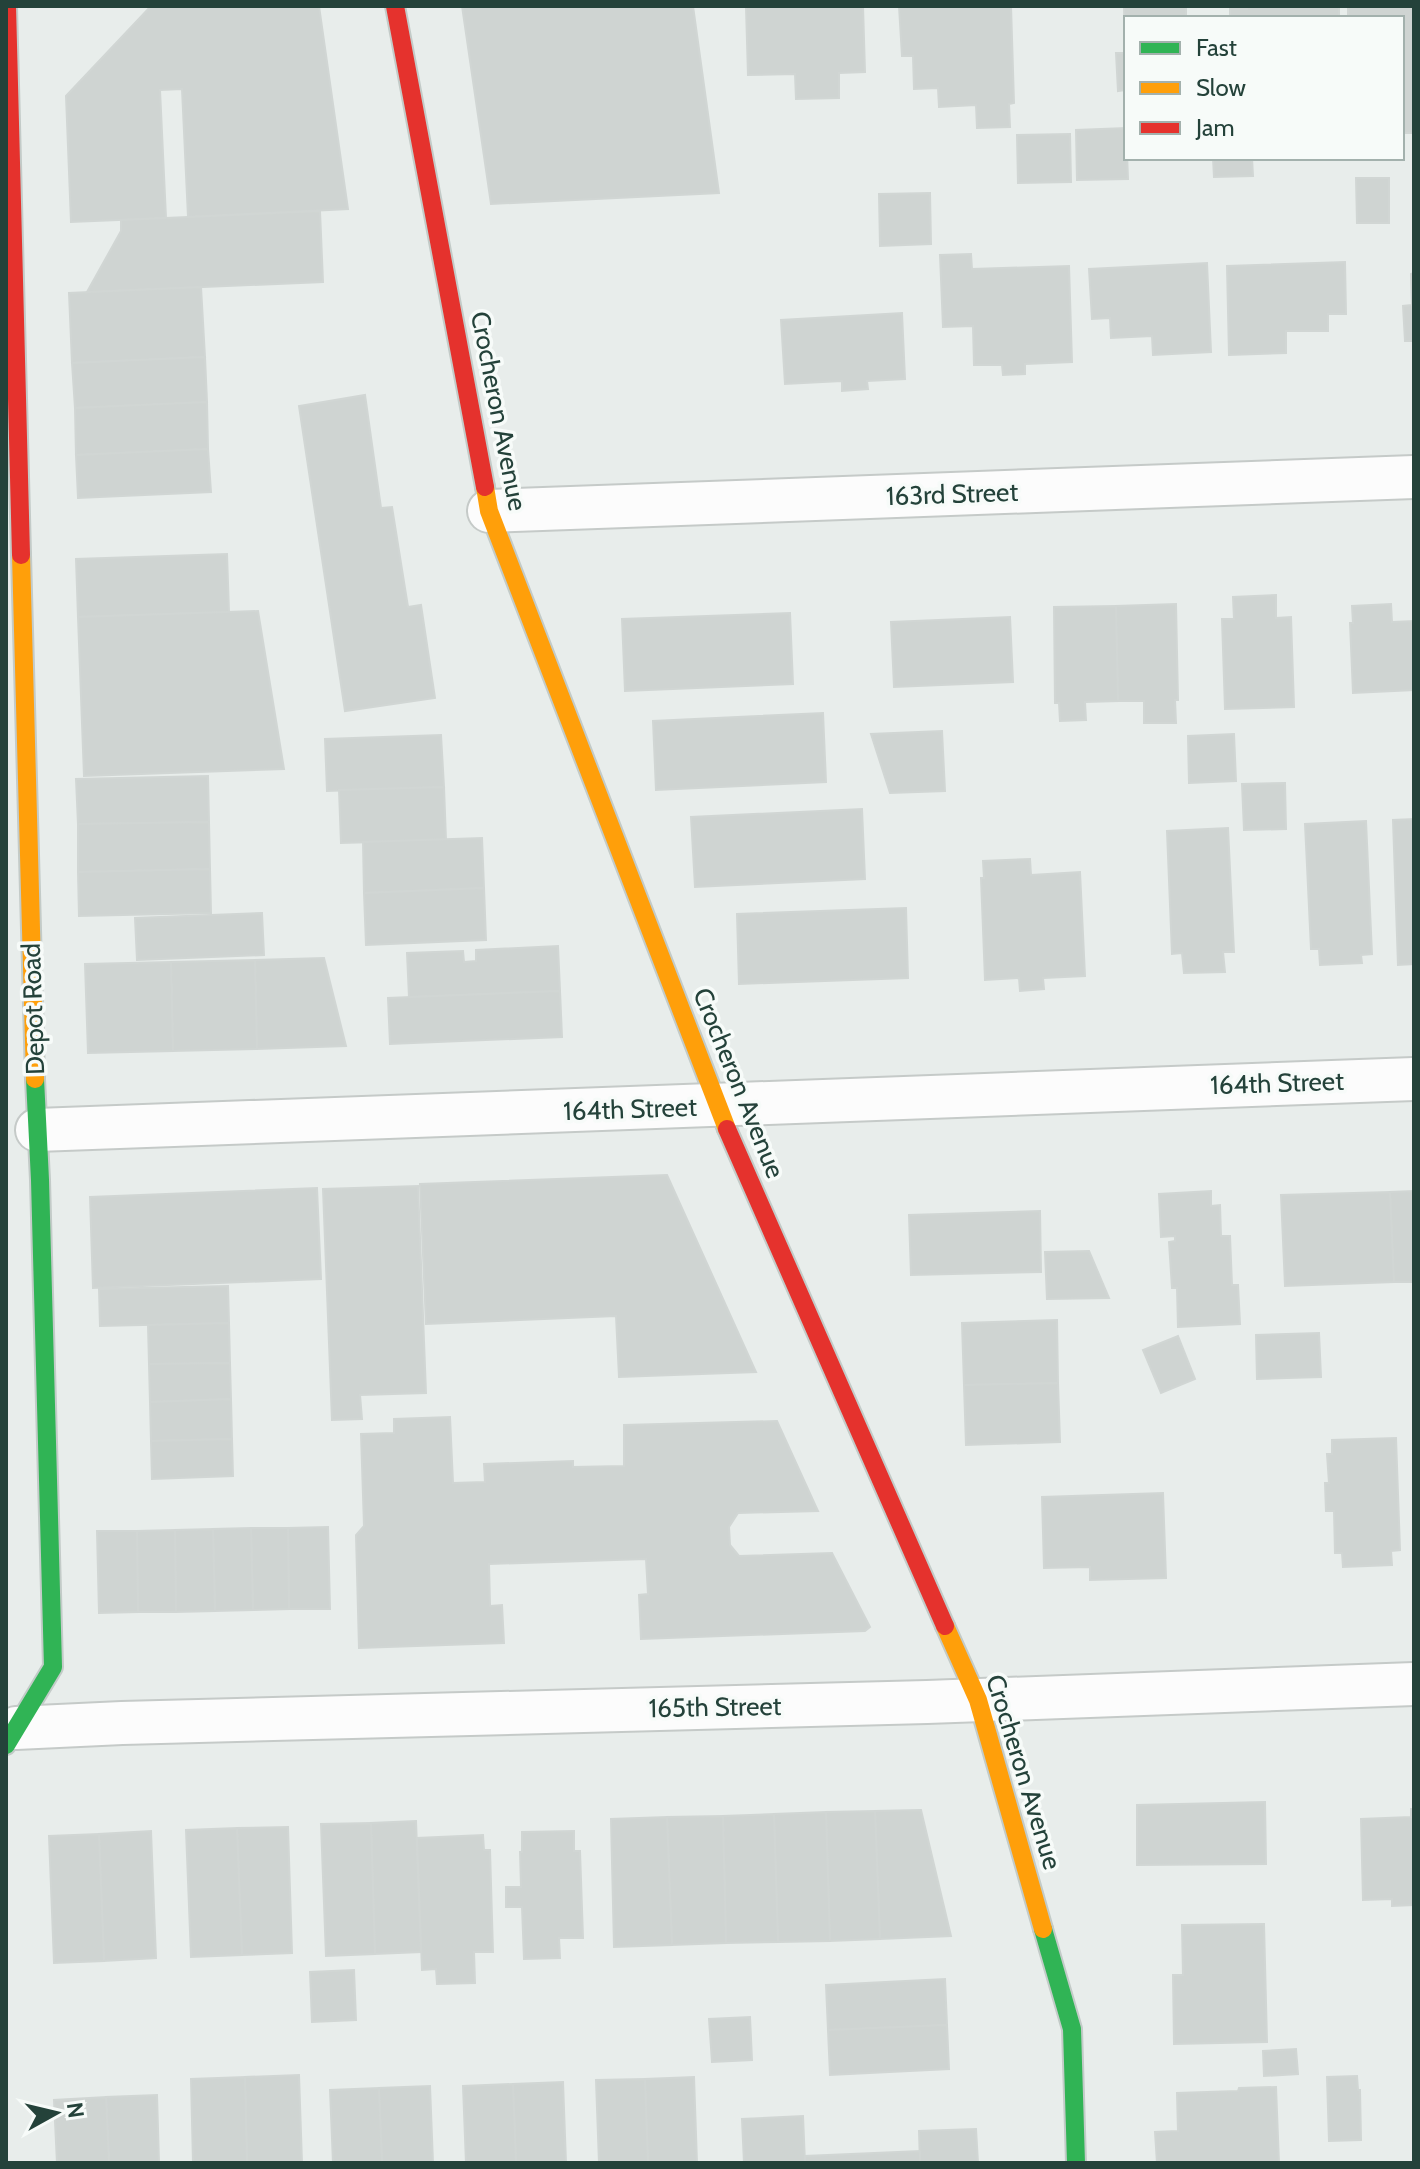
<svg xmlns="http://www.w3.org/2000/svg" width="1420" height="2169" viewBox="0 0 1420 2169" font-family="Cabin,sans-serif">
<rect width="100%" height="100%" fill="#e8edeb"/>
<!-- building -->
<g fill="#cfd4d2" stroke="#d1d6d4" stroke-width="2">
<polygon points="151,6 319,6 348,209 188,217 182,89 160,90 166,218 71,222 66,96"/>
<polygon points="462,6 693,6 719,193 491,204"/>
<polygon points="863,6 865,72 839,73 839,98 796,99 795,74 748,75 746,7"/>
<polygon points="899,6 1011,6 1014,103 1009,104 1010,127 977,128 976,105 939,107 938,88 914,89 913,56 902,56"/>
<polygon points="1124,6 1186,6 1186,18 1126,18 1126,106 1125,90 1118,91 1116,53 1125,53"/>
<polygon points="1247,6 1339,6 1339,18 1230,18 1230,9 1247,9"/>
<polygon points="1348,6 1414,6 1414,133 1402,133 1402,18 1348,18"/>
<polygon points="1126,128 1128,179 1077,180 1076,130"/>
<polygon points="1070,134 1071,182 1018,183 1017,135"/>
<polygon points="1213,158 1252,158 1253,176 1214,177"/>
<polygon points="1356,178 1389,178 1389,223 1357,223"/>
<polygon points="930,193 931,244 880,246 879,194"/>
<polygon points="320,211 323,282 87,292 121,231 121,220"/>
<polygon points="971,254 972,269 1069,266 1072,362 1025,364 1025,374 1003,375 1002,365 974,365 973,326 943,327 940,255"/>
<polygon points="1345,262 1346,314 1328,314 1328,331 1286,331 1286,353 1229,355 1227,266"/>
<polygon points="1207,263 1211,352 1153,355 1152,336 1111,338 1110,318 1092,319 1089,269"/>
<polygon points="1414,273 1414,341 1405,341 1403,306 1412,305 1411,274"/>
<polygon points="201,287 205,357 72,363 69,293"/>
<polygon points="902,313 905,379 867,381 868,389 842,391 842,381 785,384 781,320"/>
<polygon points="205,357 207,402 75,408 72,363"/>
<polygon points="365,395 381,508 392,507 408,607 421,605 435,698 345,711 299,406"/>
<polygon points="207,402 208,449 76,455 75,408"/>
<polygon points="208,449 211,492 78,498 76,455"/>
<polygon points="227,554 229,612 78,617 76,559"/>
<polygon points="1276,595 1276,618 1291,617 1294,707 1225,709 1222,619 1234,619 1233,597"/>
<polygon points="1176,604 1178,700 1175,700 1176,723 1144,723 1144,701 1118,701 1116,606"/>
<polygon points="1391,604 1392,622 1414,621 1414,690 1353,693 1350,623 1353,623 1352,606"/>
<polygon points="1116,606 1118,701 1085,702 1086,720 1060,721 1059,703 1055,703 1054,607"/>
<polygon points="258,611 284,769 84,776 78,617"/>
<polygon points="790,613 793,684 625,691 622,619"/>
<polygon points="1010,617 1013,682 894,687 891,622"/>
<polygon points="823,713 826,782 656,790 653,721"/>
<polygon points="942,731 945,791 890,793 871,734"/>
<polygon points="1234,734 1236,781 1189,783 1188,736"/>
<polygon points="441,735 444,787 327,791 325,739"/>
<polygon points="208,776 209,822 78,824 76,779"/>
<polygon points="1285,783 1286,829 1244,830 1242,784"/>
<polygon points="444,787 446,840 341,843 339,790"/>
<polygon points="862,809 865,879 695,887 691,817"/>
<polygon points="1414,819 1414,964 1398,965 1393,820"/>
<polygon points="1366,821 1372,954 1361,955 1362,963 1320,965 1319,949 1311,949 1305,824"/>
<polygon points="209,822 210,869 78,872 78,824"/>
<polygon points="1228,828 1234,952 1223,952 1225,972 1184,973 1182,953 1172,954 1167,831"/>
<polygon points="482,838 484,888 364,893 363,842"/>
<polygon points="1030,859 1031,875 1080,872 1085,976 1043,978 1044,989 1020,991 1019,978 985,980 981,878 984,878 983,861"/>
<polygon points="210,869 211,913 79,916 78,872"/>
<polygon points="484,888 486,940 366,945 364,893"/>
<polygon points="906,908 908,978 739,984 737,914"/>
<polygon points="262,913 264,955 137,960 135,918"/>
<polygon points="558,946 560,991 409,997 407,953 463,951 464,962 476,961 476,950"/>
<polygon points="324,958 346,1046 257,1049 255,960"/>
<polygon points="255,960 257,1049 173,1051 171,962"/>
<polygon points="171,962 173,1051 88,1053 85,964"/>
<polygon points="560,991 562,1037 390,1044 388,998"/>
<polygon points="667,1175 756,1372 619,1377 616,1316 426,1324 420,1184"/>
<polygon points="418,1186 426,1393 360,1395 362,1419 332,1420 323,1189"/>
<polygon points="317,1188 321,1279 93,1288 90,1197"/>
<polygon points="1211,1191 1211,1206 1220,1205 1221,1236 1230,1236 1232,1285 1238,1285 1240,1324 1178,1327 1177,1288 1172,1288 1169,1242 1175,1241 1175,1236 1161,1237 1159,1194"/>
<polygon points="1414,1191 1414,1282 1394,1282 1390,1192"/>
<polygon points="1390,1192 1394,1282 1285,1286 1281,1195"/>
<polygon points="1040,1211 1041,1272 911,1275 909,1215"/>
<polygon points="1089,1251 1109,1298 1047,1299 1045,1252"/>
<polygon points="228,1286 229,1323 100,1326 99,1289"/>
<polygon points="1057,1320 1058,1383 964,1385 962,1323"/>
<polygon points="229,1323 230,1363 149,1364 148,1325"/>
<polygon points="1319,1333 1321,1377 1257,1379 1256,1335"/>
<polygon points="1178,1336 1195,1379 1161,1393 1143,1350"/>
<polygon points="230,1363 231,1399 150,1402 149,1364"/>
<polygon points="1058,1383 1060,1442 966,1445 964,1385"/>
<polygon points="231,1399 232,1439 151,1441 150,1402"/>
<polygon points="450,1417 453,1483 485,1482 484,1464 573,1461 573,1467 624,1466 624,1425 777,1421 818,1511 738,1513 729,1527 730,1545 739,1556 832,1553 870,1627 865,1631 641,1639 639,1595 648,1594 646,1559 489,1564 490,1606 502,1605 504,1643 359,1648 356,1535 364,1526 361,1434 394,1433 394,1419"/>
<polygon points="1396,1438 1400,1550 1391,1551 1392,1565 1343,1567 1342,1553 1335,1553 1334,1511 1326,1511 1325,1483 1329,1483 1327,1454 1332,1454 1332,1440"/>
<polygon points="232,1439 233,1476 152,1479 151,1441"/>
<polygon points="1163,1493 1166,1578 1090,1580 1090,1567 1044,1568 1042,1497"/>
<polygon points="328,1527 330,1609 289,1609 288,1528"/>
<polygon points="251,1528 288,1528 289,1609 253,1610"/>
<polygon points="251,1528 253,1610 215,1611 213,1529"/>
<polygon points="213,1529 215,1611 176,1612 175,1530"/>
<polygon points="175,1530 176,1612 138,1612 137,1531"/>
<polygon points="97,1531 137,1531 138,1612 99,1613"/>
<polygon points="1265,1802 1266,1864 1137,1865 1137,1805"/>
<polygon points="1411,1809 1414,1809 1414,1905 1392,1906 1392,1899 1363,1900 1361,1819 1411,1817"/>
<polygon points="921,1810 951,1936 880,1939 875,1811"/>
<polygon points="875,1811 880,1939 830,1941 826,1812"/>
<polygon points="826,1812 830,1941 778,1942 774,1814"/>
<polygon points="774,1814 778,1942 726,1943 723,1816"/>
<polygon points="723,1816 726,1943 672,1945 667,1817"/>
<polygon points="667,1817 672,1945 614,1947 611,1819"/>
<polygon points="416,1821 421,1952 375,1954 371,1823"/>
<polygon points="371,1823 375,1954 326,1956 321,1824"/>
<polygon points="288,1827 292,1953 242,1955 237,1828"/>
<polygon points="237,1828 242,1955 191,1957 186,1830"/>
<polygon points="151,1831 156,1958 104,1961 99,1834"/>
<polygon points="574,1831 574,1851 580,1851 583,1938 559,1938 560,1958 524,1959 522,1907 506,1907 506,1887 521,1887 520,1852 522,1852 522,1832"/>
<polygon points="99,1834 104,1961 54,1963 49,1836"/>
<polygon points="483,1835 484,1850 490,1850 493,1952 474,1952 475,1983 437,1984 436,1969 422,1970 417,1838"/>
<polygon points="1264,1924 1267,2042 1174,2044 1173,1975 1183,1975 1182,1925"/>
<polygon points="354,1970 356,2020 312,2022 310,1972"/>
<polygon points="945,1979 947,2025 828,2030 826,1985"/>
<polygon points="750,2017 752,2060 712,2062 709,2019"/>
<polygon points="947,2025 949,2069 830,2075 828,2030"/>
<polygon points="1296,2049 1298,2074 1264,2076 1263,2051"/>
<polygon points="299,2075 302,2163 247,2163 245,2077"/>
<polygon points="1357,2076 1358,2090 1360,2090 1361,2140 1329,2141 1327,2077"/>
<polygon points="245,2077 247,2163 193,2163 191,2079"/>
<polygon points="694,2077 697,2163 648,2163 645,2079"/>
<polygon points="645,2079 648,2163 599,2163 596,2080"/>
<polygon points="563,2082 566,2163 516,2163 513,2084"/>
<polygon points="513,2084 516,2163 466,2163 463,2086"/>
<polygon points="430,2086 433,2163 382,2163 379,2088"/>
<polygon points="1276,2087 1279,2163 1157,2163 1155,2132 1178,2131 1177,2093 1238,2091 1239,2088"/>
<polygon points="379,2088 382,2163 333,2163 330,2090"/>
<polygon points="157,2095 159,2163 109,2163 106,2097"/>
<polygon points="106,2097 109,2163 57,2163 54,2100"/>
<polygon points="803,2116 805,2163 744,2163 742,2119"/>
<polygon points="976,2129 978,2163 920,2163 919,2131"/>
<polygon points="920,2151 920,2163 805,2163 805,2156"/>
</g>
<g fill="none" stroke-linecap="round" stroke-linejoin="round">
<defs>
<g id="street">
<polyline points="489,511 1414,477"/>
<polyline points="37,1130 1414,1079"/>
<polyline points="16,1728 122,1723 927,1702 1414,1684"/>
</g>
<g id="fast">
<polyline points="6,1745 53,1667 40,1180 35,1079"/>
<polyline points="1043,1929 1072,2029 1076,2163"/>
</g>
<g id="slow">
<polyline points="485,487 489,511 727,1129"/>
<polyline points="21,555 35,1079"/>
<polyline points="945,1626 978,1700 1043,1929"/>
</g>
<g id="jam">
<polyline points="7,6 21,555"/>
<polyline points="395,6 485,487"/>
<polyline points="727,1129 945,1626"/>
</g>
</defs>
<!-- street casing -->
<use href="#street" stroke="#c5cac8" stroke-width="46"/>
<!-- fast casing -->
<use href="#fast" stroke="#c3cbc8" stroke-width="22"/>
<!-- slow casing -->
<use href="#slow" stroke="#c3cbc8" stroke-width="22"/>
<!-- jam casing -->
<use href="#jam" stroke="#c3cbc8" stroke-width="22"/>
<!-- street -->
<use href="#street" stroke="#fcfcfc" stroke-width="42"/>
<!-- fast -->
<use href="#fast" stroke="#30b455" stroke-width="18"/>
<!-- slow -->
<use href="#slow" stroke="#ff9f0a" stroke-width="18"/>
<!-- jam -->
<use href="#jam" stroke="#e5322d" stroke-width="18"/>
</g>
<g text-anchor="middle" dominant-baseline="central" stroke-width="7" stroke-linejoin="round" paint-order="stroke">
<!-- street labels -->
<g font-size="26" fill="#24423a" stroke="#f7fbf9">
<text transform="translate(499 411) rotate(79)">Crocheron Avenue</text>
<text transform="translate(952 494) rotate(-2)">163rd Street</text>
<text transform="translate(33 1009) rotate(-92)">Depot Road</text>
<text transform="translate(739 1083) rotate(68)">Crocheron Avenue</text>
<text transform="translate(1277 1083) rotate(-2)">164th Street</text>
<text transform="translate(630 1109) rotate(-2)">164th Street</text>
<text transform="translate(715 1707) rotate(-1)">165th Street</text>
<text transform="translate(1024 1772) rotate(73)">Crocheron Avenue</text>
</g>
</g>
<!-- border -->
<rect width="1420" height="2169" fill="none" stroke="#24423a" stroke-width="16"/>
<!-- legend -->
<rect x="1124" y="16" width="280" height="144" fill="#f7fbf9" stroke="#a3b1ad" stroke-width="2"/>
<rect x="1140" y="42" width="40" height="12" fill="#30b455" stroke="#a3b1ad" stroke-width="2"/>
<text x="1196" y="56" font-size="24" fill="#24423a">Fast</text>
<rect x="1140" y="82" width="40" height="12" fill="#ff9f0a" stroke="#a3b1ad" stroke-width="2"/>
<text x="1196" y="96" font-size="24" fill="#24423a">Slow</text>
<rect x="1140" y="122" width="40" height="12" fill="#e5322d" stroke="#a3b1ad" stroke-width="2"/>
<text x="1196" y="136" font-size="24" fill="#24423a">Jam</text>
<!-- north arrow -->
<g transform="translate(56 2113) rotate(82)" stroke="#f7fbf9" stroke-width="6" paint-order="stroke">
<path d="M0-6L14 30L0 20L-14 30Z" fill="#24423a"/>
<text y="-12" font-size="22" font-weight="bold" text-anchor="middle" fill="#24423a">N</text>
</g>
</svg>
